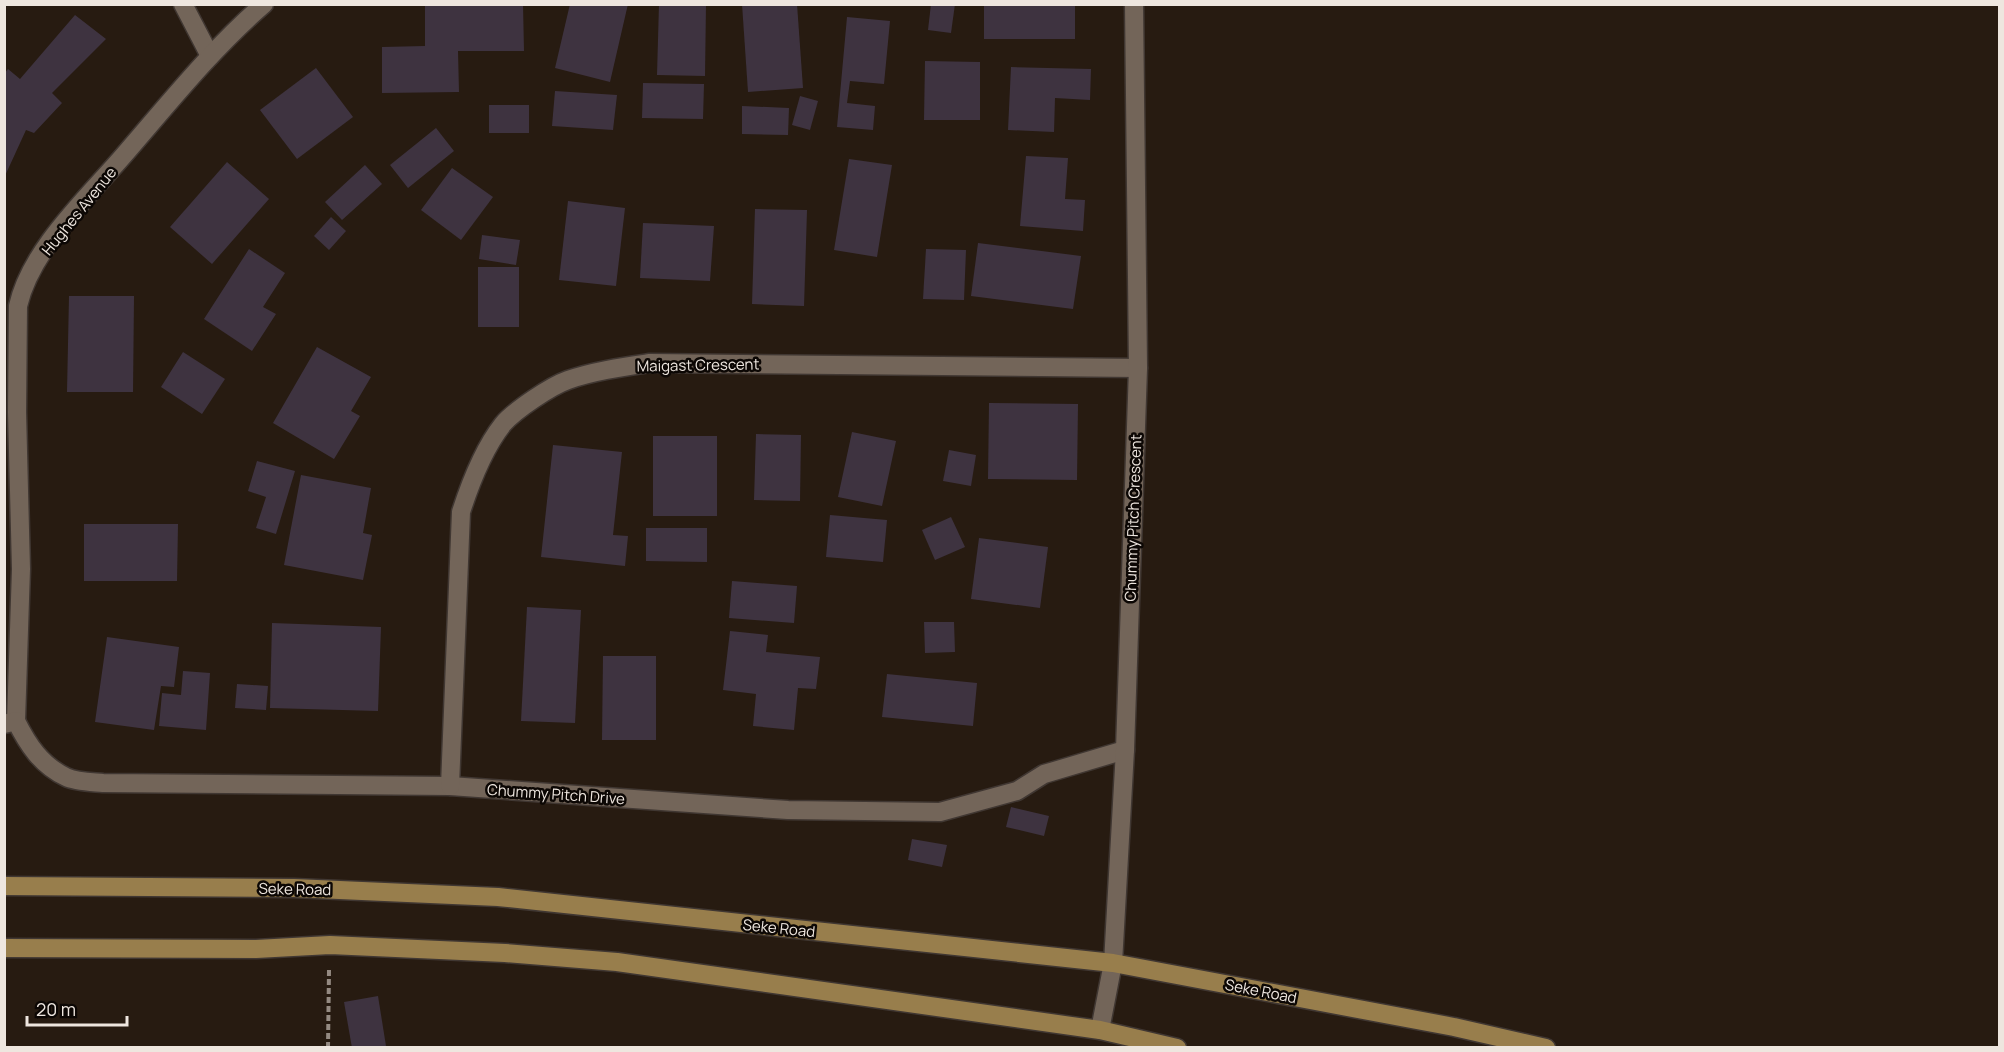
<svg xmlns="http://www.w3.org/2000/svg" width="2004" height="1052" viewBox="0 0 2004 1052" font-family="Manrope,sans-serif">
<rect width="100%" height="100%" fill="#271b11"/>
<!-- building -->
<g fill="#3e3340">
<polygon points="425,4 523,4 524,51 458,51 459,92 382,93 382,47 425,46"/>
<polygon points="570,4 628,4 610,82 555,68"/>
<polygon points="659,4 706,4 705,76 657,75"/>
<polygon points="742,4 797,4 803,88 748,92"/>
<polygon points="931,4 955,4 951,33 928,30"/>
<rect x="984" y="4" width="91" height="35"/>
<polygon points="75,15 106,39 52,93 62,103 34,133 26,130 4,178 4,74 8,69 20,79"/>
<polygon points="847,17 890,21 884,84 850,81 847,103 875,106 873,130 837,127"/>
<polygon points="925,61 980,62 980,120 924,120"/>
<polygon points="1011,67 1091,69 1090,100 1055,98 1054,132 1008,130"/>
<polygon points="316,68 353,117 297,159 260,110"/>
<polygon points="643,83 704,84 703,119 642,118"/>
<polygon points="555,91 617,95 613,130 552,126"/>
<polygon points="800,96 818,101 810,130 792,125"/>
<rect x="489" y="105" width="40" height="28"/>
<polygon points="742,106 789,108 788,135 742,134"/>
<polygon points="436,128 454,151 408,188 390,165"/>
<polygon points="1026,156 1068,158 1065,199 1085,200 1083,231 1020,226"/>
<polygon points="849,159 892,165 877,257 834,250"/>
<polygon points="227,162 269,199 212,264 170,227"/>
<polygon points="365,165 382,184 342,220 325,202"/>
<polygon points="452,168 493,197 461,240 421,210"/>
<polygon points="568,201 625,208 616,286 559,280"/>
<polygon points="755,209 807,210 804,306 752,304"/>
<polygon points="331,217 346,231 329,250 314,236"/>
<polygon points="643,223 714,226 710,281 640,278"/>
<polygon points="482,235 520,240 516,265 479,259"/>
<polygon points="978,243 1081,256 1073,309 971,296"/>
<polygon points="249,249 285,273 263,307 276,314 252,351 204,319"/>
<polygon points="926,249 966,250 964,300 923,299"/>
<rect x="478" y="267" width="41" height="60"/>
<polygon points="69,296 134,296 133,392 67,392"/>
<polygon points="317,347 371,377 351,411 360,416 334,459 273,423"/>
<polygon points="183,352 225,379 202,414 161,387"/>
<polygon points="989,403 1078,404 1077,480 988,479"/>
<polygon points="852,432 896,441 882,506 838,497"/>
<polygon points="756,434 801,435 800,501 754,500"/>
<rect x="653" y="436" width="64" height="80"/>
<polygon points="553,445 622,452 613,535 628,536 625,566 541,557"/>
<polygon points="949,450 976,455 971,486 943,481"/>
<polygon points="257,461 295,471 276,534 256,528 266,497 248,491"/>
<polygon points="301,475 371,488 363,533 372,535 363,580 284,565"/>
<polygon points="830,515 887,520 883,562 826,557"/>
<polygon points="951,517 965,547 935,560 922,530"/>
<polygon points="84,524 178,524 177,581 84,581"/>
<polygon points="646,528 707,528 707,562 646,561"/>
<polygon points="979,538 1048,547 1040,608 971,599"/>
<polygon points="732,581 797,586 794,623 729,618"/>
<polygon points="527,607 581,610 575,723 521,721"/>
<polygon points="924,622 954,622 955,652 925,653"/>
<polygon points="272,623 381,627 378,711 270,708"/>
<polygon points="730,631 768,635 766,652 820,657 816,689 798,688 794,730 753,726 756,694 723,690"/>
<polygon points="107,637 179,647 174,687 161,686 154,730 95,722"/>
<polygon points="603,656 656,656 656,740 602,740"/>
<polygon points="183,671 210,673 206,730 159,726 162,693 181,695"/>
<polygon points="887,674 977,683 973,726 882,717"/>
<polygon points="237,684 268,686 266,710 235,708"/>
<polygon points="1011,807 1049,816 1044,836 1006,827"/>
<polygon points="912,839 947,845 942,867 908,860"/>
<polygon points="378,996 386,1046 352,1048 344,1002"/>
</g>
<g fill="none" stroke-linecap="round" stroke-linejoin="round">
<defs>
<g id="minor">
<polyline points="183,4 210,56"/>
<path d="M16 721 21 569 17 412 18 306C31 249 87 198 124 155 169 103 212 49 264 4"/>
<path d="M4 724 16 721C28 745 41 765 66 777 76 782 92 782 103 783L450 786 788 810 940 812 1017 791 1044 774 1125 750"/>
<path d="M450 786 461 512C470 484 484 448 503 424 515 410 551 386 568 380 594 371 623 367 650 363L1138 368"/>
<polyline points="1100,1030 1113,963 1125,750 1138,368 1134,4"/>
</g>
<g id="major">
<polyline points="4,886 294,888 498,897 1113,963 1454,1027 1546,1048"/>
<polyline points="4,948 256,949 330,945 505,953 617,962 1100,1030 1177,1048"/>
</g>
</defs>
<!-- minor casing -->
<use href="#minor" stroke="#403732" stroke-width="21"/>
<!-- major casing -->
<use href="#major" stroke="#403732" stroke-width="21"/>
<!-- path -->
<polyline stroke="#948a82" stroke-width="4" stroke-dasharray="6 3" stroke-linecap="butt" points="328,1048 329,970"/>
<!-- minor -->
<use href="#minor" stroke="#736559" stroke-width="18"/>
<!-- major -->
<use href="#major" stroke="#987e4c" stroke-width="18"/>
</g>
<g text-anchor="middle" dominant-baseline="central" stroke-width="5" stroke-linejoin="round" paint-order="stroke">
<!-- street labels -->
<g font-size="15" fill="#eee6df" stroke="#0c0704">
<text transform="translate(79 211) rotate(-51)">Hughes Avenue</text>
<text transform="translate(698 365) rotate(-1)">Maigast Crescent</text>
<text transform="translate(1133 518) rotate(-88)">Chummy Pitch Crescent</text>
<text transform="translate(556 794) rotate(4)">Chummy Pitch Drive</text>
<text transform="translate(295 889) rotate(1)">Seke Road</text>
<text transform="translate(779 928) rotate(6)">Seke Road</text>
<text transform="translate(1261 991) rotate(11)">Seke Road</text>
</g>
</g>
<!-- border -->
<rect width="2004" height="1052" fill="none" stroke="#eee6df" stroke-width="12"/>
<!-- scale -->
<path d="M27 1016v9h100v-9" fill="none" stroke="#eee6df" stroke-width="3"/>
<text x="36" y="1016" font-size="18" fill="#eee6df" stroke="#0c0704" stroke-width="4.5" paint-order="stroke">20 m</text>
</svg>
